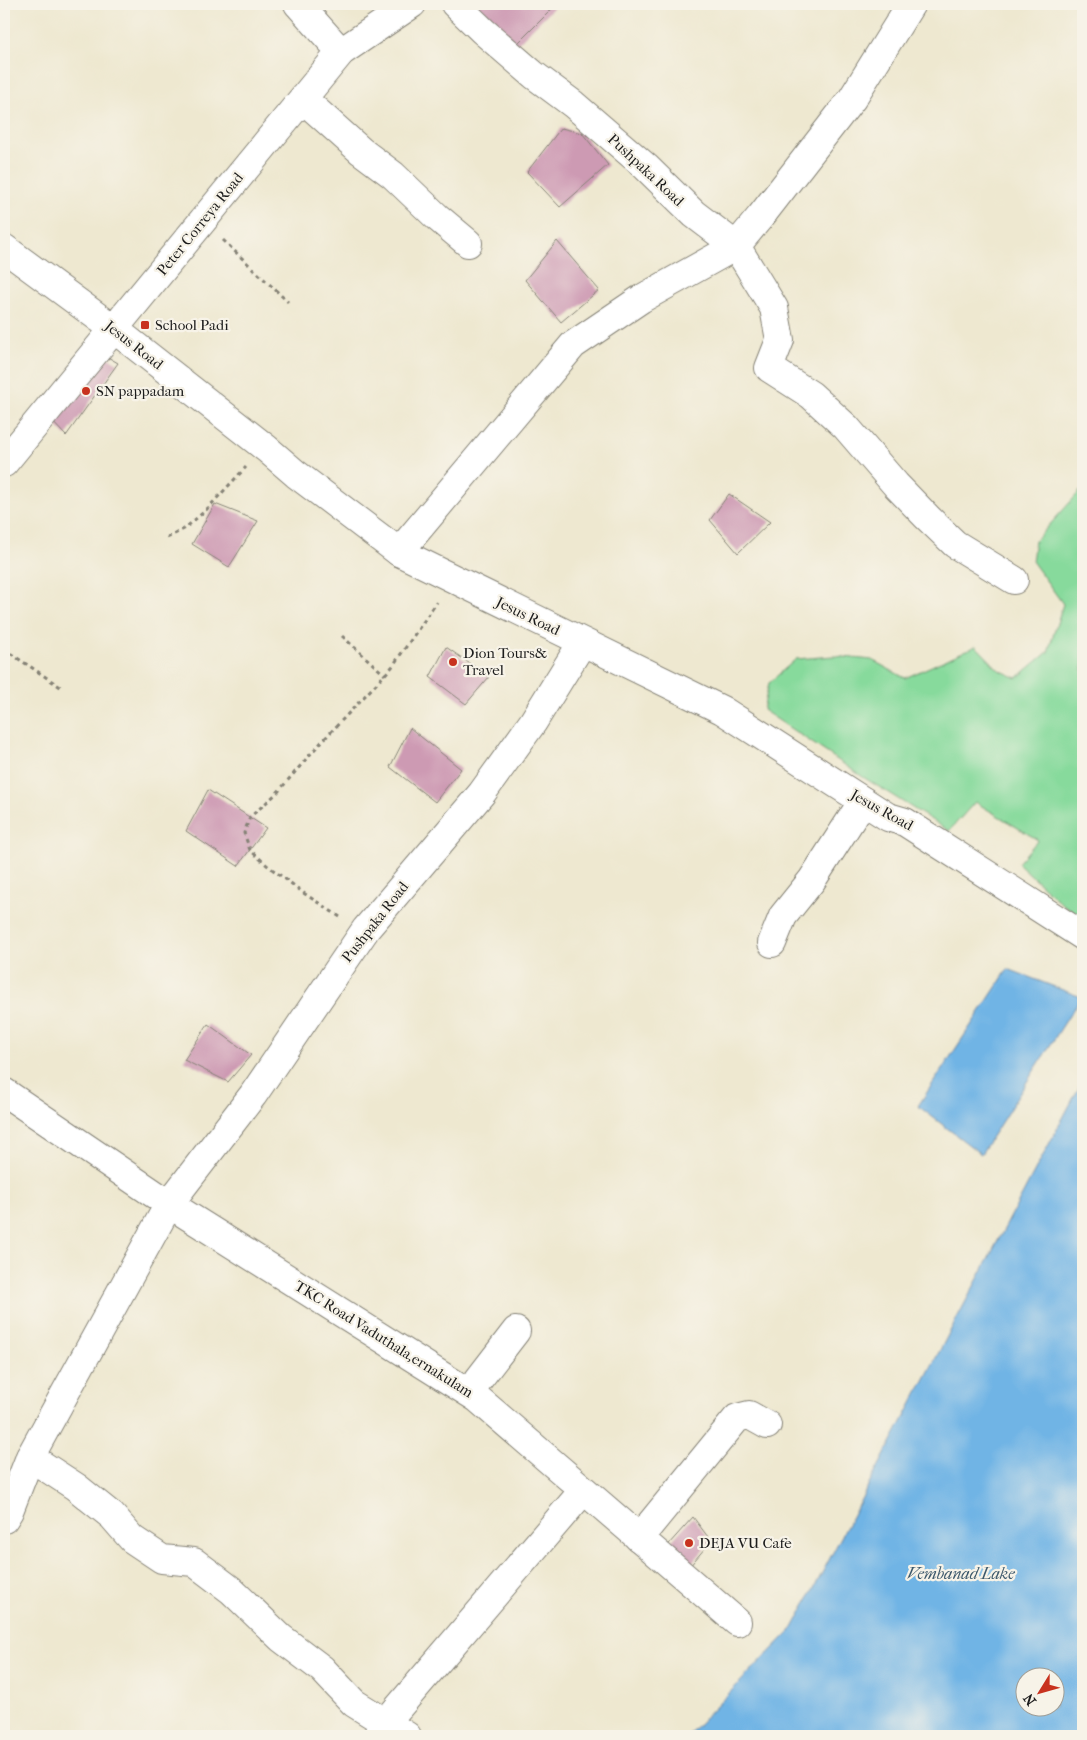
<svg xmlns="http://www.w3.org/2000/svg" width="1087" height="1740" viewBox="0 0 1087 1740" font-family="'IM FELL French Canon',serif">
<rect width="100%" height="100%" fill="#f7f3e8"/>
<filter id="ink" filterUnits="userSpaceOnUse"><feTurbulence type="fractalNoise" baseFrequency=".02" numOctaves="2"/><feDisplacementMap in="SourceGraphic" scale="10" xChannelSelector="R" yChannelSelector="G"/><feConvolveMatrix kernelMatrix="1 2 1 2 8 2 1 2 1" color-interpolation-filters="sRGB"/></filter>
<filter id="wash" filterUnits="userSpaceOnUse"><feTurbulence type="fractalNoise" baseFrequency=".0096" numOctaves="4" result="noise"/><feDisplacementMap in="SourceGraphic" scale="20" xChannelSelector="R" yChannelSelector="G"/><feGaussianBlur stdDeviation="1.12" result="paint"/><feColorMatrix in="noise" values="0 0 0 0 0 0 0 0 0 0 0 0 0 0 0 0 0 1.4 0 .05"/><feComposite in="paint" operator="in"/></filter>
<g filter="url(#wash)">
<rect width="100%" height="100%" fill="#eee8d0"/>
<!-- green -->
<polygon fill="#87da9c" stroke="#527b5c" points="1083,488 1083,917 1062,904 1018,863 1038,840 975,802 949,831 863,777 763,710 769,683 796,659 834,656 872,660 905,678 976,646 999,670 1017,678 1048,652 1063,604 1032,561 1035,541"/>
<!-- water -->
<g fill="#6fb4e5" stroke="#466880" fill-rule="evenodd">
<polygon points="1008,969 1081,997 981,1154 918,1106"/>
<path d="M1083 1080V1736H687L793 1628ZM1024 1678H1054V1708H1024Z"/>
</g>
<g id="blocks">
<!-- building -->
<g fill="#cd9ab3">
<polygon points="473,4 551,4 554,7 512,49"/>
<polygon points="561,128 582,133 608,165 560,207 527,172"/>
<polygon points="557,241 599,290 561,322 525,280"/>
<polygon points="106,356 118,363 66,436 50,419"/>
<polygon points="729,494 770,522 738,553 710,520"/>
<polygon points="215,504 258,521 229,567 192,544"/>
<polygon points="446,647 489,677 466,704 430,677"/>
<polygon points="410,728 461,769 435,802 390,767"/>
<polygon points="208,790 266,828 238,866 186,831"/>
<polygon points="208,1024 251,1055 228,1082 184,1060"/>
<polygon points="693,1517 711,1541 689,1567 668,1545"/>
</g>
</g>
</g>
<g filter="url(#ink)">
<use href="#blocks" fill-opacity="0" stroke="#858276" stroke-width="1"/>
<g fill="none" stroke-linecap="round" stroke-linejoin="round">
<defs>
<g id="minor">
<polyline points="298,4 341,52"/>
<polyline points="455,4 483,31 534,75 573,104 646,167 694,214 736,246 774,308 780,340 769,368 811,395 846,427 896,485 927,517 955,544 1014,580"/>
<polyline points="303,99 361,151 393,175 437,217 468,243"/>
<polyline points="4,248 114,329 267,449 296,474 399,552 722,710 888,817 905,822 1083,936"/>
<polyline points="4,463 341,52 412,4"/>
<polyline points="399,552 573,345 641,299 736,246 761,216 852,99 911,4"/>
<polyline points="772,943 783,916 812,880 863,801"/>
<polyline points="4,1092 169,1204 477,1398 737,1622"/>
<polyline points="469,1392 516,1331"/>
<polyline points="30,1457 76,1487 112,1516 132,1539 162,1559 194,1562 231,1590 281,1638 322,1669 354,1703 407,1736"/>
<polyline points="4,1519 9,1511 30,1457 169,1204 253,1095 366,929 482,793 533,722 582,643"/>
<polyline points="639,1538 737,1418 749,1415 767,1425"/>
<polyline points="377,1736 386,1722 583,1491"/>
</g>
</defs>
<!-- minor casing -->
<use href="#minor" stroke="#858276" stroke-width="30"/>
<!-- path -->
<g stroke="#858276" stroke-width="3" stroke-dasharray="4 4" stroke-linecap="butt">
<polyline points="223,240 288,302"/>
<polyline points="167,538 184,529 206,510 246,467"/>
<polyline points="342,636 385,675"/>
<polyline points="4,649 62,688"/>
<polyline points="340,917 305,894 268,866 250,850 244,833 250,817 277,793 314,750 392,667 437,602"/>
</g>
<!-- minor -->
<use href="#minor" stroke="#fff" stroke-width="28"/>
</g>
</g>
<!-- markers -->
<g fill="#c8321e" stroke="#f7f3e8" stroke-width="2">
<rect x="140" y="320" width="10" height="10" rx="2.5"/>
<circle cx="86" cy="391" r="5"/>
<circle cx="453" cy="662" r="5"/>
<circle cx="689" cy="1543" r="5"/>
</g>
<g text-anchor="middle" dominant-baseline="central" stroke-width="4.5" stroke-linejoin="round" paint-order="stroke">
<!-- street labels -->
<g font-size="15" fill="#1c1c1c" stroke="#f7f3e8">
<text transform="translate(646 170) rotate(43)">Pushpaka Road</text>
<text transform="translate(200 224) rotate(-51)">Peter Correya Road</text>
<text transform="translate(134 345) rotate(38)">Jesus Road</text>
<text transform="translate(528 616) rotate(26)">Jesus Road</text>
<text transform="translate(882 810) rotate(29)">Jesus Road</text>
<text transform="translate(375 922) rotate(-52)">Pushpaka Road</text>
<text transform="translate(384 1339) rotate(32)">TKC Road Vaduthala,ernakulam</text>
</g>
<!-- poi labels -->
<g font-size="15" fill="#1c1c1c" stroke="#f7f3e8" text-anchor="start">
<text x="155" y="325">School Padi</text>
<text x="96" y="391">SN pappadam</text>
<text x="463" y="653">Dion Tours&amp;<tspan x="463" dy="17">Travel</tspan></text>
<text x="699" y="1543">DEJA VU Cafe</text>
</g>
<!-- water labels -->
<g font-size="16" font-style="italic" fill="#3d596c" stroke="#f7f3e8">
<text x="961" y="1573">Vembanad Lake</text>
</g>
</g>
<!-- margin -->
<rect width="1087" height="1740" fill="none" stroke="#f7f3e8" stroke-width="20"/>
<!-- north arrow -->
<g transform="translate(1040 1692) rotate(233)"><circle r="24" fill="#f7f3e8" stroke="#9f9d96"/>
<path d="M0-4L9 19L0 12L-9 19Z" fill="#c8321e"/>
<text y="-8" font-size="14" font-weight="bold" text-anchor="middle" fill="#1c1c1c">N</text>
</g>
</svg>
